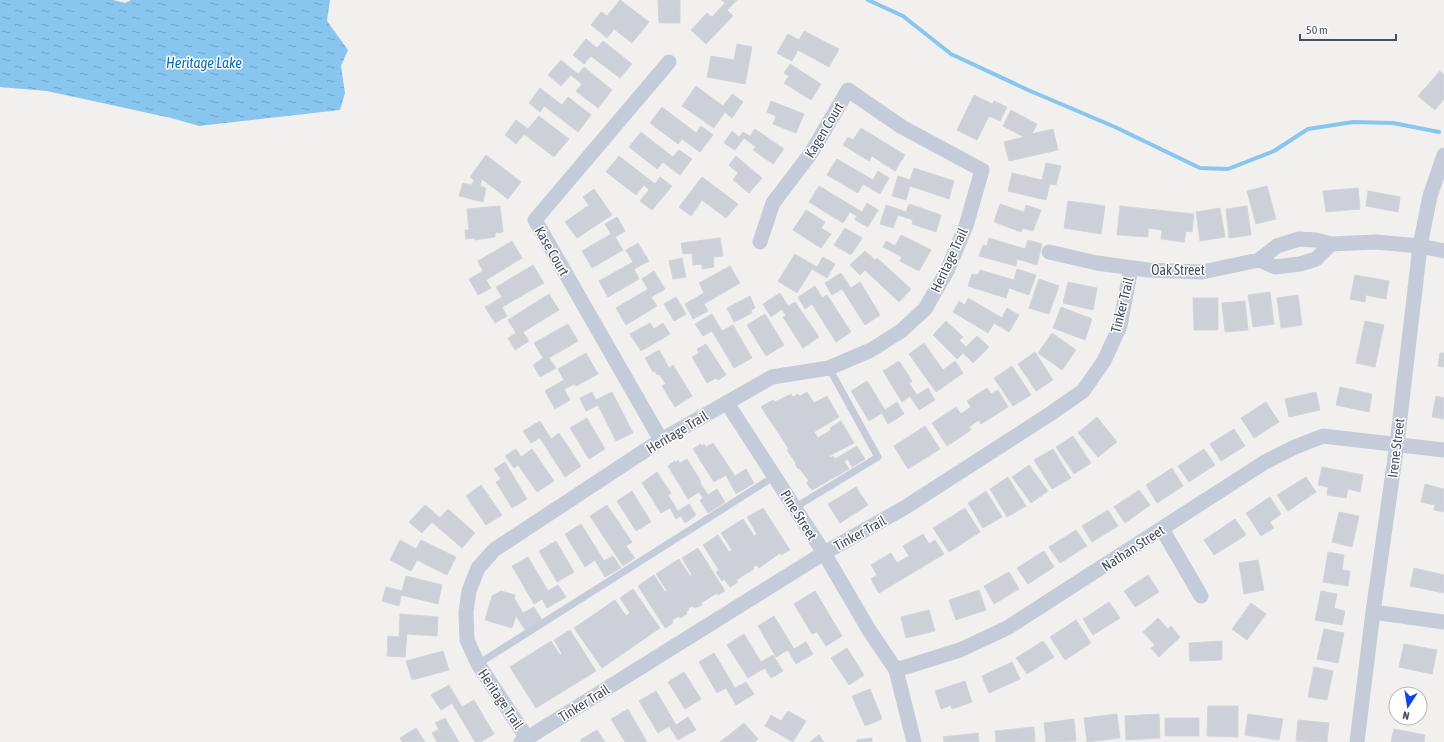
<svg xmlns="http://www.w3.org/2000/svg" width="1444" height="742" viewBox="0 0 1444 742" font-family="'Asap Condensed',sans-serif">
<defs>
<pattern id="water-ripples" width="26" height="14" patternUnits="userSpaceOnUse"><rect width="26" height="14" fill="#88c6f0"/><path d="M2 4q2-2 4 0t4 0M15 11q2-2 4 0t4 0" fill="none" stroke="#71a3c6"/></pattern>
</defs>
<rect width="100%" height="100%" fill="#f2f0ef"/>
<!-- water -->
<polygon fill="url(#water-ripples)" points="0,0 113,0 125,3 131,0 330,0 327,21 348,50 341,66 345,93 340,110 199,126 171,118 47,91 0,87"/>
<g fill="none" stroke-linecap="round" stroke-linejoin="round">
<!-- stream -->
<polyline stroke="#88c6f0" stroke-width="4" points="868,0 903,16 951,54 1028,90 1115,127 1200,168 1228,169 1274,151 1308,129 1353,122 1393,123 1439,132"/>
</g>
<!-- building -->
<g fill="#ced0d7" stroke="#d3d4db">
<polygon points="620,0 649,22 632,43 614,29 607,38 591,25 601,12 607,16"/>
<polygon points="658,0 680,0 680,23 659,23"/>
<polygon points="721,0 737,0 727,10 733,16 706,44 691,30 707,13 712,17 725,3"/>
<polygon points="804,31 839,49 829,67 798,50 792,61 777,53 788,34 799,40"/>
<polygon points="586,39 597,48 603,41 632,64 620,78 591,56 584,64 573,55"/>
<polygon points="737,44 752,47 745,84 707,77 711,56 734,60"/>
<polygon points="561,60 578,74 584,67 612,90 598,108 576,91 582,84 571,75 561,86 548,75"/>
<polygon points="790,64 821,84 811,100 784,83 789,76 784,73"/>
<polygon points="1440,71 1444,75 1444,99 1435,110 1418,96"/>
<polygon points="696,86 723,106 732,94 743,102 732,118 725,112 714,128 682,106"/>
<polygon points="540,88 562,105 568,97 591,115 578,132 544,106 540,112 529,103"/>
<polygon points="974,95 992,104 994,101 1007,107 1000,121 989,116 977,140 957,130"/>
<polygon points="771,101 804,114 796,133 773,124 776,116 767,112"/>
<polygon points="662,107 696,133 701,126 713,135 700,152 682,139 678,144 650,123"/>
<polygon points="1011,110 1037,124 1032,134 1053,129 1058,150 1009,161 1004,142 1024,137 1003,126"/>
<polygon points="539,116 569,139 554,157 524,134 516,144 505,135 516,120 528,129"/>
<polygon points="861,128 905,155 895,171 872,156 869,161 843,145 848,137 853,140"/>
<polygon points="755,129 784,149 773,164 753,150 756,147 744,138 735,150 724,143 732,131 739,137 743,132 750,136"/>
<polygon points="641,132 673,157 679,150 692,159 680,175 663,162 657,169 629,147"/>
<polygon points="486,155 521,182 508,199 482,179 480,186 486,188 483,202 459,196 463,183 471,185 474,180 470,177"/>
<polygon points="619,156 655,184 660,177 672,186 652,210 640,201 649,190 644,185 636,195 606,172"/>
<polygon points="736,156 762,178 749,193 733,180 738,173 729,165"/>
<polygon points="837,159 873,180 878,171 889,178 880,194 863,184 858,193 827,175"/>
<polygon points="1046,163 1061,166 1056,185 1050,184 1046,200 1008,191 1012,173 1042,180"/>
<polygon points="914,168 954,181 949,199 910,186 906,200 892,196 898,176 910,180"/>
<polygon points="702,177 738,204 726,218 702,200 691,216 679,207"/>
<polygon points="819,186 862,212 867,203 878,210 868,227 855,220 857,216 850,212 843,223 809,202"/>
<polygon points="1267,186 1276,219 1256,224 1247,191"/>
<polygon points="1358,188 1360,209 1326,212 1323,191"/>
<polygon points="594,189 612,215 577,238 565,222 589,205 583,197"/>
<polygon points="1368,191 1400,197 1398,212 1366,206"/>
<polygon points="1068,201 1105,206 1101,234 1064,228"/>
<polygon points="909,204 941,215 936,232 912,224 913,220 898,215 893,228 880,224 886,205 906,212"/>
<polygon points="1000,204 1024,212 1026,205 1041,210 1033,231 1023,228 1021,232 994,222"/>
<polygon points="500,206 503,232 495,233 495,237 475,240 475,238 466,239 465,230 469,230 467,209"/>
<polygon points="1120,206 1194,214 1192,232 1186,231 1184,242 1161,239 1162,230 1148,228 1148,237 1117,235"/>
<polygon points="1247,206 1251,235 1229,238 1226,209"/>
<polygon points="1220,208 1225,237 1200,241 1196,212"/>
<polygon points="806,210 825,222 821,228 831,234 821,248 793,230"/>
<polygon points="617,217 625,231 615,237 623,250 592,268 582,251 611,234 605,224"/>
<polygon points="845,228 862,238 851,255 834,245"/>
<polygon points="901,235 931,250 919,271 900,261 902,257 883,247 886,241 895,246"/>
<polygon points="720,238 723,256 713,257 714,267 702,269 702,264 693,265 692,253 683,254 681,243"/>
<polygon points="989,238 1025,249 1028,240 1042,244 1037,265 1017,259 1016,266 979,256 983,245 987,246"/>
<polygon points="512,241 522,258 486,280 491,288 478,295 469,279 483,271 478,261"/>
<polygon points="638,243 649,261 634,269 639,279 608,297 599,281 633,262 626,250"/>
<polygon points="865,251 875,260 877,258 911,289 899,302 865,270 860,275 850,265"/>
<polygon points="795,254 817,267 823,257 835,264 827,278 812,269 797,293 778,281"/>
<polygon points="682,258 686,277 673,279 669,261"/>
<polygon points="533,265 544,283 502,307 507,316 495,323 485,307 502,297 496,287"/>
<polygon points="730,266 740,283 704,304 708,311 693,319 685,304 704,293 699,283"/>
<polygon points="1017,269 1036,275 1029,295 1009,288 1006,298 968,286 972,274 978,275 980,270 1014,280"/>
<polygon points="654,271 665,289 651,297 657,306 626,325 616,308 648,289 642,279"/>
<polygon points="841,273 851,288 860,282 880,315 865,325 842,289 832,295 825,283"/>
<polygon points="1355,275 1389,281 1386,299 1366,295 1365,302 1350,299"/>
<polygon points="1039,279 1059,286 1049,314 1029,308"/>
<polygon points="1068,282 1097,288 1093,310 1063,303"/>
<polygon points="815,286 822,298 827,295 851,332 836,342 812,304 805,309 798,297"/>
<polygon points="1270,292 1274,324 1253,327 1248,295"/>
<polygon points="780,293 788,306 795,302 819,337 803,348 783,317 786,316 782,309 771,317 763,304"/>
<polygon points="549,294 559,310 523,332 529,341 515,350 508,338 516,333 508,320"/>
<polygon points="1298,295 1302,325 1281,328 1277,298"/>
<polygon points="750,296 755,308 751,310 752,313 734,322 727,308"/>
<polygon points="676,297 686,314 674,321 664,304"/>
<polygon points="968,298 1002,318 1007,308 1019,315 1009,332 994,323 988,333 953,312 959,301 965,305"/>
<polygon points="1193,298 1218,298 1218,330 1194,330"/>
<polygon points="1245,301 1248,330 1225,332 1222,303"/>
<polygon points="1061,307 1092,319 1085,340 1053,328"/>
<polygon points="712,314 722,331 733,325 752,358 734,368 712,331 703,336 695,324"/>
<polygon points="765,314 784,345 766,356 747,325"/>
<polygon points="946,321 963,337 959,340 966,347 977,336 989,347 973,363 963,353 957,359 933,335"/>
<polygon points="1365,321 1384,325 1375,367 1356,363"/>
<polygon points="650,323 654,329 663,323 670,334 641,351 630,334"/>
<polygon points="568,324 578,341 549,358 556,368 540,377 533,365 543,358 534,343"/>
<polygon points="1052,333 1076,350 1062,370 1038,353"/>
<polygon points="924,343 943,370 955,361 963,373 936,392 909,354"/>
<polygon points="706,344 726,375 718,380 716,378 707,383 692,357 699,353 697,349"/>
<polygon points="659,350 669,368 673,365 692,396 675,407 662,386 666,384 659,374 657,375 655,371 653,372 645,358"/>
<polygon points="1035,352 1053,380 1036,391 1018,364"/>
<polygon points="586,353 598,374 576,386 575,384 564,389 570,400 555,409 545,391 564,380 558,369"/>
<polygon points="1440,353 1444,353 1444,367 1438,366"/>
<polygon points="899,361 912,381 909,383 917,395 928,388 935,400 919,410 910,396 902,402 883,371"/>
<polygon points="1012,366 1031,395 1013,406 994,378"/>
<polygon points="867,381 885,410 897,402 904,414 888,424 882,413 869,421 851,391"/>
<polygon points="1340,387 1372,394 1369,412 1336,405"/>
<polygon points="987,388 991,394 998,390 1008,407 981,424 979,420 969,427 971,430 947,446 932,423 956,407 961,414 971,407 967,401"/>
<polygon points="592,392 596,400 612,392 633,433 616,441 598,405 586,411 580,398"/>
<polygon points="807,392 814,403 827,396 839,417 814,432 818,438 831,430 830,428 841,421 854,443 829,456 830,458 833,456 835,459 857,446 865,459 852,467 848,459 844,461 849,469 812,490 807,484 807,482 809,481 799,468 798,469 795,464 796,463 787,450 789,450 785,443 761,407 773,400 775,402 791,394 793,397 798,394 800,396"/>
<polygon points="1316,392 1320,410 1289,417 1285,399"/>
<polygon points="1436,396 1444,398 1444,419 1432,417"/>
<polygon points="1266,402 1279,422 1254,438 1241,418"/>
<polygon points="1097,417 1117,442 1098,457 1078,433"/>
<polygon points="587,418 605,449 589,459 570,428"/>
<polygon points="540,421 551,439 559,433 581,466 565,477 540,438 531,443 523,431"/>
<polygon points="925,426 940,449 908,469 894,446"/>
<polygon points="1234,429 1245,446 1221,461 1210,444"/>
<polygon points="1073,436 1091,463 1074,474 1056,447"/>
<polygon points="713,443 735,476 746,469 754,483 736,494 726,475 714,482 693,449 701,444 702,446 704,444 706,447"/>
<polygon points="516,449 521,457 532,449 554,481 537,492 518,465 514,468 505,456"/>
<polygon points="1053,449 1071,478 1052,489 1034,460"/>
<polygon points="1204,449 1215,465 1189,482 1178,466"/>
<polygon points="687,459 700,480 701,482 700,483 708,495 717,489 725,502 708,513 700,500 703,498 699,492 688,499 668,466 675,461 676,463 678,460 680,463"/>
<polygon points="505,462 527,499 512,508 496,482 501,479 494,469"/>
<polygon points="1029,465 1048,491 1031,503 1012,477"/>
<polygon points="1322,467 1363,475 1360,492 1348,489 1346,498 1327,495 1328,487 1318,485"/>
<polygon points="1172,468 1183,486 1157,503 1146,485"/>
<polygon points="657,472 671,493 668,495 678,511 689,504 696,515 685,523 681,516 676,519 670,508 661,513 642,483"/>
<polygon points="1008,477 1026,506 1007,517 990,489"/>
<polygon points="1306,477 1316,492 1288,511 1277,495"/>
<polygon points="1425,484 1444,489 1444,512 1434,510 1435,505 1421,502"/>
<polygon points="481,485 502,515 486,525 466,496"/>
<polygon points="856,487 868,505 840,523 828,504"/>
<polygon points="1139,490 1150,505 1125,523 1114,507"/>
<polygon points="632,491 651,522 636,531 617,501"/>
<polygon points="986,491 1002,517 983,528 968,503"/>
<polygon points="1270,497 1281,514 1270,522 1274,528 1261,536 1246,513"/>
<polygon points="425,505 440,518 448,509 475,533 462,548 432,522 422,533 409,522"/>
<polygon points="607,505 632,542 626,546 635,558 623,566 590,516"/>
<polygon points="763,508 790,550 781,555 780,553 759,568 756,565 753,567 754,569 736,580 738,582 730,587 724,579 722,581 716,572 719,570 703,545 718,535 729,552 732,550 721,533 743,519 754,536 757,534 747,517"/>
<polygon points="965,508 980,532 949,552 933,528"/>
<polygon points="1108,510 1118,526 1092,542 1082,526"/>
<polygon points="1339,512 1359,516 1352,547 1332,542"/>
<polygon points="1235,519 1246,535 1214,555 1204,540"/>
<polygon points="581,524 604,561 613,556 621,568 605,577 595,560 585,567 565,534"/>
<polygon points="1076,530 1087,546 1060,563 1049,547"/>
<polygon points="923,534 929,544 935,540 944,554 879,593 871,579 877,575 871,565 891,553 897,563 909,556 903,546"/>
<polygon points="400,540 416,549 421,540 456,557 447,575 417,560 411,571 390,560"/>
<polygon points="556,541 574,572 557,582 539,551"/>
<polygon points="698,548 725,591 718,595 717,593 701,603 702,605 700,606 694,608 693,606 688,608 689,610 686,612 687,614 680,618 678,616 672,621 673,623 665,628 638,586 654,575 665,592 667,591 656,574 679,559 690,576 692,575 682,558"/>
<polygon points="1044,551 1054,567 1028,584 1017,568"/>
<polygon points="1328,552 1344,555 1342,570 1350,571 1348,586 1323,582"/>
<polygon points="528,557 548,591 558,585 566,597 547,608 542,599 534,604 512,566"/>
<polygon points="1258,560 1264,590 1244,594 1239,563"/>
<polygon points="1414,568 1444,575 1444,593 1410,586"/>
<polygon points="1009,572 1019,589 994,604 984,586"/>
<polygon points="1148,575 1159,592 1135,607 1124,591"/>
<polygon points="406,576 442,585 438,604 401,595 399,606 382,601 386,587 402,591"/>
<polygon points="633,589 660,628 602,668 574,628 615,600 626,616 630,613 620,598"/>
<polygon points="979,590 986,610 956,620 949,600"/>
<polygon points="501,591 515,595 514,598 523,613 534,607 542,620 525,630 516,616 512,628 485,620 492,596"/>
<polygon points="815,591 842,636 826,646 817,632 812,634 794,604"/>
<polygon points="1321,591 1337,594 1334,608 1345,611 1342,625 1315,620"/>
<polygon points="1109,602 1120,618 1093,635 1083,619"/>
<polygon points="1251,603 1266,614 1247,640 1232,629"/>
<polygon points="929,610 935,631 906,638 901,617"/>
<polygon points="400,614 438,617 437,636 407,634 405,657 387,656 388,636 399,637"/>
<polygon points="774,616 794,649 806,642 813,654 796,664 788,650 776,657 758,626"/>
<polygon points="1158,618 1168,629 1171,626 1180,637 1159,657 1151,648 1155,645 1143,632"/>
<polygon points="1076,620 1091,643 1065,660 1050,637"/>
<polygon points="1324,629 1344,633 1338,663 1317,659"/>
<polygon points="570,630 596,671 536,708 510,667 551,641 560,655 562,654 554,640"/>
<polygon points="744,634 761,662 773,655 783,671 771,678 765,668 748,678 727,645"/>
<polygon points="1043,641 1054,657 1027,674 1016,658"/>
<polygon points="1222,641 1222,660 1190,661 1189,643"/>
<polygon points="1404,644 1437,650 1432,674 1399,667"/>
<polygon points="847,648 864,675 849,685 831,658"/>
<polygon points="443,651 449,670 412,680 406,661"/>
<polygon points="714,653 735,688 746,682 754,694 736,705 726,688 717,693 699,662"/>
<polygon points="1012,662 1020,679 989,693 982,676"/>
<polygon points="1314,667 1333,671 1327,700 1308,697"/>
<polygon points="684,672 701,699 685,709 668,682"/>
<polygon points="965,681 972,702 952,709 951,705 941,709 935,691"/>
<polygon points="449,685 462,707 474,700 494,734 481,742 475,742 452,703 441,710 431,695"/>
<polygon points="870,689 882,719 865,726 852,696"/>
<polygon points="656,691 676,725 688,717 696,730 678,740 669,726 658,733 639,701"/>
<polygon points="1208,706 1238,706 1238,737 1207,736"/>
<polygon points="628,709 647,742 625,742 611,719"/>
<polygon points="788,711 806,721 793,742 765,726 771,715 781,721"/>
<polygon points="1117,714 1120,738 1087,742 1084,718"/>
<polygon points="1159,714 1160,738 1126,740 1125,716"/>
<polygon points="1248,714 1283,719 1279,740 1245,735"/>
<polygon points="445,718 459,742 437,742 432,733 439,729 435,723"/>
<rect x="1165" y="718" width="34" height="18"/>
<polygon points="1074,719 1076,741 1046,742 1044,723"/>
<polygon points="1298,720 1329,723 1327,742 1296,741"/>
<polygon points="744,723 758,739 755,742 720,742"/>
<polygon points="1034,727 1035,742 996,742 995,731"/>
<polygon points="416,728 425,742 402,742 400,738"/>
<polygon points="1394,729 1425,735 1424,742 1391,742"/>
<polygon points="597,730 605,742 582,742 580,740"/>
<polygon points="978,733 979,742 944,742 943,737"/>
<polygon points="819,735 824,742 810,742"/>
<polygon points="872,738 872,742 857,742 857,740"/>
</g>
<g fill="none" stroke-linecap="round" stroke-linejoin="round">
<!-- service -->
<g stroke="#c5cbd8" stroke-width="7">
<polyline points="794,508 878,457 829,368"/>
<polyline points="478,664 775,476"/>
</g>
<!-- minor -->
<g stroke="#c5cbd8" stroke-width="15">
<polyline points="1049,252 1097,263 1148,270 1202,272 1259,260 1277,246 1299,239 1316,240 1331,244 1376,242 1420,246 1444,251"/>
<polyline points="1259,260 1275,267 1300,264 1316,259 1331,244"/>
<polyline points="727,403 824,553 869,630 896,670 914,742"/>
<polyline points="661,440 535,220 669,62"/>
<polyline points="1162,529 1201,596"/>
<polyline points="1373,612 1444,622"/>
<polyline points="896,670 960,650 1007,628 1265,462 1295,447 1323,436 1444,450"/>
<polyline points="527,738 478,664 467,640 466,612 469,591 478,568 494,550 661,440 772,377 829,368 871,350 901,331 925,309 947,271 966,226 982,170 902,127 848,90 811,153 773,203 760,242"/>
<polyline points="521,742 824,553 904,508 1050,414 1083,391 1104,361 1120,326 1131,268"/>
<polyline points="1357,742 1373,612 1397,444 1420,246 1430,196 1444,155"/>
</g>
</g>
<g text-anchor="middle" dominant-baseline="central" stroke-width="3" stroke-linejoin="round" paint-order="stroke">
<!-- street labels -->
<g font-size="14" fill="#474e5e" stroke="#fff">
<text transform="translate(824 130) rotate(-59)">Kagen Court</text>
<text transform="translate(552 251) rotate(60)">Kase Court</text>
<text transform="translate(949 260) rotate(-65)">Heritage Trail</text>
<text x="1178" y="270">Oak Street</text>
<text transform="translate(1122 305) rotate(-76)">Tinker Trail</text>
<text transform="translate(677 432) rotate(-31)">Heritage Trail</text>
<text transform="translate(1396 448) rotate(-83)">Irene Street</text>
<text transform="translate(799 515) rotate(58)">Pine Street</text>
<text transform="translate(860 533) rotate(-29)">Tinker Trail</text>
<text transform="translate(1133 548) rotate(-33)">Nathan Street</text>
<text transform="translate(501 699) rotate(56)">Heritage Trail</text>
<text transform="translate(584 703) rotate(-32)">Tinker Trail</text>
</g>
<!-- water labels -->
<g font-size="15" font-style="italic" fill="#066cb1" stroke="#fff">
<text x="204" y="62">Heritage Lake</text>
</g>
</g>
<!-- north arrow -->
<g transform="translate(1408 706) rotate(192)"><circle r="19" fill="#ffffff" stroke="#b5b8bf"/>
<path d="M0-3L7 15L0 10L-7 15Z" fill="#1145ea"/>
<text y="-6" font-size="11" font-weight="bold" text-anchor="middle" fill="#474e5e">N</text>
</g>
<!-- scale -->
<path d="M1300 34v6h96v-6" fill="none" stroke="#474e5e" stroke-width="2"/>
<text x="1306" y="34" font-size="12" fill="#474e5e" stroke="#ffffff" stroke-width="3" paint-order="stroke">50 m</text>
</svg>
